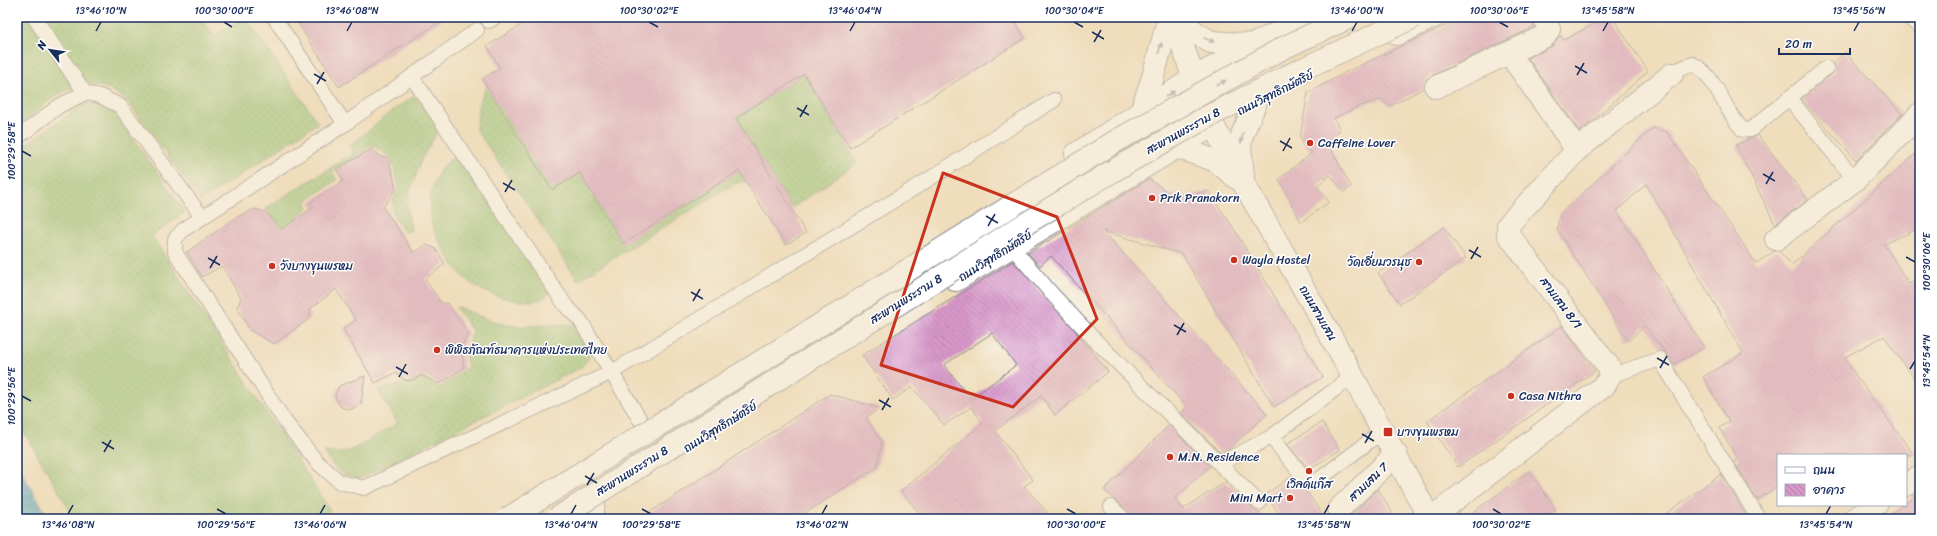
<svg xmlns="http://www.w3.org/2000/svg" width="1937" height="536" viewBox="0 0 1937 536" font-family="Sriracha,'Playpen Sans Thai',sans-serif">
<defs>
<pattern id="grass-dots" width="8" height="8" patternUnits="userSpaceOnUse"><rect width="8" height="8" fill="#90c577"/><path d="M2 2h.1M6 6h.1" fill="none" stroke="#75a065" stroke-width="1.8" stroke-linecap="round"/></pattern>
<pattern id="water-waves" width="16" height="10" patternUnits="userSpaceOnUse"><rect width="16" height="10" fill="#4da6ca"/><path d="M0 5q4-4 8 0t8 0" fill="none" stroke="#3f88a7"/></pattern>
<pattern id="building-back-hatch" width="6" height="6" patternUnits="userSpaceOnUse"><rect width="6" height="6" fill="#d897c9"/><path d="M-1 5l2 2M0 0l6 6M5-1l2 2" fill="none" stroke="#ae7ca6"/></pattern>
</defs>
<rect width="100%" height="100%" fill="#fff"/>
<filter id="ink" filterUnits="userSpaceOnUse"><feTurbulence type="fractalNoise" baseFrequency=".025" numOctaves="2"/><feDisplacementMap in="SourceGraphic" scale="8" xChannelSelector="R" yChannelSelector="G"/><feConvolveMatrix kernelMatrix="1 2 1 2 8 2 1 2 1" color-interpolation-filters="sRGB"/></filter>
<filter id="wash" filterUnits="userSpaceOnUse"><feTurbulence type="fractalNoise" baseFrequency=".012" numOctaves="4" result="noise"/><feDisplacementMap in="SourceGraphic" scale="16" xChannelSelector="R" yChannelSelector="G"/><feGaussianBlur stdDeviation="0.9" result="paint"/><feColorMatrix in="noise" values="0 0 0 0 0 0 0 0 0 0 0 0 0 0 0 0 0 1.4 0 .05"/><feComposite in="paint" operator="in"/></filter>
<g filter="url(#wash)">
<rect width="100%" height="100%" fill="#efddbb"/>
<!-- grass -->
<g fill="url(#grass-dots)" stroke="#567a6a">
<path d="M17 17H201L214 36 246 17 318 123 201 201 128 102C123 98 118 94 113 91 76 71 43 106 17 127Z"/>
<polygon points="804,74 857,163 792,208 736,118"/>
<polygon points="487,86 552,190 580,173 623,244 739,171 745,181 734,184 578,280 476,129 479,103"/>
<polygon points="415,96 434,118 438,127 435,136 422,158 406,202 411,231 406,232 403,231 394,215 393,201 399,187 391,157 372,145 332,172 337,180 305,201 308,208 297,216 312,245 297,254 266,208 354,153 350,146 396,108"/>
<polygon points="83,104 100,104 113,110 185,212 152,236 330,510 317,519 100,519 96,513 85,519 75,519 17,420 17,151"/>
<path d="M455 157 461 160 543 281 549 293C543 301 533 301 524 301 501 300 474 290 459 272 452 264 436 237 433 227 425 203 432 169 455 157Z"/>
<path d="M458 307C476 314 494 324 514 326 533 327 553 323 573 325L589 353 588 359 580 368 359 479C337 473 336 470 324 452L340 453 352 450 398 423 378 391 421 378 439 388 468 367 464 352 473 332 456 308Z"/>
</g>
<!-- water -->
<polygon fill="url(#water-waves)" stroke="#346a94" points="17,464 49,519 17,519"/>
<g id="blocks">
<!-- building -->
<g fill="url(#building-back-hatch)" fill-rule="evenodd">
<polygon points="294,17 447,17 339,87"/>
<polygon points="534,17 1012,17 1025,38 850,148 804,74 736,118 806,233 786,245 739,171 623,244 580,173 552,190 482,79 500,68 487,46"/>
<polygon points="1464,17 1531,17 1534,27 1431,76 1426,80 1424,88 1390,106 1382,99 1360,106 1334,118 1340,130 1327,141 1351,187 1344,192 1330,175 1317,186 1329,202 1301,222 1279,179 1312,153 1300,138 1308,93 1348,71"/>
<polygon points="1607,17 1612,17 1648,71 1580,132 1528,58 1551,47 1559,37 1561,36 1564,40"/>
<polygon points="1845,52 1902,114 1856,160 1801,99 1832,74 1834,71 1833,63"/>
<polygon points="1653,128 1667,132 1756,263 1775,251 1779,251 1792,265 1920,150 1920,228 1884,244 1909,284 1920,278 1920,387 1884,336 1845,357 1856,376 1914,455 1778,455 1778,486 1757,500 1734,462 1738,459 1719,428 1729,422 1703,377 1743,353 1646,184 1617,211 1704,348 1674,364 1645,326 1628,341 1557,229 1560,214"/>
<polygon points="1758,135 1808,200 1775,224 1736,145"/>
<polygon points="372,149 381,157 387,157 393,175 396,189 383,207 414,253 426,245 435,248 445,264 425,279 441,303 447,303 468,333 461,349 464,368 439,384 421,375 415,379 408,381 403,379 395,373 375,383 343,329 356,320 336,289 310,309 310,318 274,344 251,331 237,308 241,298 222,266 202,277 187,252 235,218 254,209 266,212 282,229 314,207 310,202 343,181 336,169"/>
<polygon points="1149,179 1167,192 1185,196 1208,191 1231,224 1323,377 1274,407 1182,254 1103,231 1267,414 1229,449 1221,453 1181,413 1187,407 1051,256 1040,266 1028,253"/>
<polygon points="1444,227 1466,258 1400,304 1378,273"/>
<path d="M1013 261 1073 328 1108 372 1055 415 1041 396 995 431 1033 480 1024 486 1053 519H924L901 491 983 423 971 407 944 425 912 387 893 400 862 355ZM992 333 1016 365 971 399 944 365Z"/>
<polygon points="1562,326 1595,371 1458,467 1427,421"/>
<polygon points="365,376 361,404 350,410 341,407 336,399 335,394 339,386"/>
<polygon points="830,394 880,408 866,418 882,442 877,467 796,519 640,519"/>
<polygon points="1322,422 1340,450 1309,469 1287,444"/>
<polygon points="1169,425 1210,466 1175,498 1183,509 1226,482 1265,519 1133,519 1130,513 1104,490"/>
<polygon points="1529,471 1556,509 1543,519 1464,519"/>
<polygon points="1721,474 1748,519 1659,519"/>
<polygon points="1292,476 1303,486 1325,519 1282,519 1266,494"/>
<polygon points="1378,489 1396,519 1346,519 1348,518"/>
<polygon points="1920,492 1920,519 1885,519 1903,505 1906,505 1906,503"/>
</g>
</g>
</g>
<g filter="url(#ink)">
<use href="#blocks" fill-opacity="0" stroke="#85868c" stroke-width="1"/>
<g fill="none" stroke-linecap="round" stroke-linejoin="round">
<defs>
<g id="lane">
<polyline points="34,17 85,93"/>
<polyline points="274,17 345,124"/>
<polyline points="489,21 495,17"/>
<polyline points="477,30 345,124 183,230 175,239 175,252 286,423 318,463 340,482 364,488 612,372 926,181 1054,100"/>
<path d="M1671 72 1693 64C1715 74 1725 112 1743 130H1750L1826 68"/>
<polyline points="412,77 566,306 580,320 645,428"/>
<polyline points="1789,98 1855,180"/>
<polyline points="17,138 59,106 85,93 100,96 120,106 202,217"/>
<polyline points="1011,246 1053,295 1093,338 1259,503"/>
<polyline points="1610,376 1660,359 1759,519"/>
<polyline points="1271,437 1303,476 1313,482 1321,478 1383,431"/>
<polyline points="1221,463 1271,437 1353,376"/>
<polyline points="1111,507 1124,519"/>
<polyline points="596,519 598,502"/>
</g>
<g id="street">
<polyline points="1914,17 1920,22"/>
<polyline points="1509,53 1577,150"/>
<polyline points="1436,87 1545,36 1549,29 1544,17"/>
<polyline points="1776,239 1855,180 1920,114"/>
<polyline points="1906,485 1920,476"/>
<polyline points="1339,509 1396,454"/>
<polyline points="1430,519 1605,385 1610,376 1609,367 1508,234 1508,225 1577,150 1672,74"/>
<polyline points="1855,519 1876,505"/>
</g>
<g id="secondary">
<polyline points="1173,17 1201,100 1213,125 1248,191 1333,340 1430,519"/>
<polyline points="1178,17 1196,33 1211,42 1254,45"/>
<polyline points="1397,34 1433,17"/>
<polyline points="1141,112 1153,77 1169,17"/>
<polyline points="1177,147 1216,161 1238,179"/>
<polyline points="1076,154 1194,78 1260,41 1311,17"/>
<polyline points="1243,175 1240,147 1242,135 1256,102"/>
<polyline points="956,280 1202,132"/>
</g>
</defs>
<!-- lane casing -->
<use href="#lane" stroke="#85868c" stroke-width="16"/>
<!-- street casing -->
<use href="#street" stroke="#85868c" stroke-width="24"/>
<!-- secondary casing -->
<use href="#secondary" stroke="#85868c" stroke-width="24"/>
<!-- lane -->
<use href="#lane" stroke="#fff" stroke-width="14"/>
<!-- street -->
<use href="#street" stroke="#fff" stroke-width="22"/>
<!-- secondary -->
<use href="#secondary" stroke="#fff" stroke-width="22"/>
<defs>
<g id="secondary-bridge">
<polyline points="507,519 1116,141 1283,48 1350,17"/>
<polyline points="556,519 1017,229 1111,172 1205,118 1292,74 1414,17"/>
</g>
</defs>
<!-- secondary-bridge casing -->
<use href="#secondary-bridge" stroke="#85868c" stroke-width="24" stroke-linecap="butt"/>
<!-- secondary-bridge -->
<use href="#secondary-bridge" stroke="#fff" stroke-width="22"/>
</g>
<!-- one-way arrows -->
<defs><path id="oneway-solid" d="M-6-.8H1V-3.2L6.5 0L1 3.2V.8H-6Z"/></defs>
<g fill="#8d97ae">
<use href="#oneway-solid" transform="translate(1209 40) rotate(22)"/>
<use href="#oneway-solid" transform="translate(1160 48) rotate(-75)"/>
<use href="#oneway-solid" transform="translate(1221 83) rotate(-29)"/>
<use href="#oneway-solid" transform="translate(1170 94) rotate(-33)"/>
<use href="#oneway-solid" transform="translate(1242 138) rotate(103)"/>
</g>
</g>
<!-- marked area -->
<path d="M0 0H1937V536H0ZM943 173 1057 217 1097 319 1013 407 881 365Z" fill="#efddbb" fill-opacity=".55" fill-rule="evenodd"/>
<path fill="none" stroke="#c8321e" stroke-width="3" stroke-linejoin="round" d="M943 173 1057 217 1097 319 1013 407 881 365Z"/>
<!-- ticks -->
<path fill="none" stroke="#1b2f5e" stroke-width="1.5" d="M224 22 232 27M649 22 658 27M1074 22 1083 27M1499 22 1508 27M96 31 101 22M347 31 352 22M850 31 855 22M1352 31 1357 22M1603 31 1608 22M1854 31 1859 22M1092 32 1104 39M1094 42 1101 30M1575 66 1587 73M314 74 326 81M1577 75 1584 63M317 84 324 72M797 108 809 115M800 117 807 105M1280 141 1292 148M22 151 31 156M1283 151 1290 138M1763 174 1775 181M503 183 515 190M1766 184 1773 172M505 192 512 180M986 216 998 223M988 226 995 214M1469 250 1481 257M1906 257 1915 262M208 258 220 265M1471 259 1478 247M210 268 217 256M691 292 703 299M693 301 700 289M1174 325 1186 332M1177 335 1184 323M1657 358 1669 365M396 367 408 374M1660 368 1667 356M1910 369 1915 361M399 377 406 364M22 396 31 401M879 400 891 407M882 410 889 398M1362 434 1374 441M102 442 114 449M1365 443 1372 431M104 452 111 440M585 476 597 483M587 485 594 473M217 509 226 514M642 509 651 514M1067 509 1076 514M1493 509 1501 514M68 514 73 505M320 514 325 505M571 514 576 505M822 514 827 505M1324 514 1329 505M1826 514 1831 505"/>
<!-- markers -->
<g fill="#c8321e" stroke="#fff" stroke-width="1.5">
<circle cx="1310" cy="143" r="4"/>
<circle cx="1152" cy="198" r="4"/>
<circle cx="1234" cy="260" r="4"/>
<circle cx="1419" cy="262" r="4"/>
<circle cx="272" cy="266" r="4"/>
<circle cx="437" cy="350" r="4"/>
<circle cx="1511" cy="396" r="4"/>
<rect x="1383" y="427" width="10" height="10" rx="2"/>
<circle cx="1170" cy="457" r="4"/>
<circle cx="1309" cy="471" r="4"/>
<circle cx="1290" cy="498" r="4"/>
</g>
<g text-anchor="middle" dominant-baseline="central" stroke-width="3" stroke-linejoin="round" paint-order="stroke">
<!-- street labels -->
<g font-size="12" fill="#1b2f5e" stroke="#fff">
<text transform="translate(1275 93) rotate(-27)">ถนนวิสุทธิกษัตริย์</text>
<text transform="translate(1183 131) rotate(-29)">สะพานพระราม 8</text>
<text transform="translate(995 256) rotate(-32)">ถนนวิสุทธิกษัตริย์</text>
<text transform="translate(906 299) rotate(-32)">สะพานพระราม 8</text>
<text transform="translate(1561 303) rotate(53)">สามเสน 8/1</text>
<text transform="translate(1318 313) rotate(60)">ถนนสามเสน</text>
<text transform="translate(720 427) rotate(-32)">ถนนวิสุทธิกษัตริย์</text>
<text transform="translate(632 471) rotate(-32)">สะพานพระราม 8</text>
<text transform="translate(1368 482) rotate(-44)">สามเสน 7</text>
</g>
<!-- poi labels -->
<g font-size="12" fill="#1b2f5e" stroke="#fff" text-anchor="start">
<text x="1318" y="143">Caffeine Lover</text>
<text x="1160" y="198">Prik Pranakorn</text>
<text x="1242" y="260">Wayla Hostel</text>
<text x="1411" y="262" text-anchor="end">วัดเอี่ยมวรนุช</text>
<text x="280" y="266">วังบางขุนพรหม</text>
<text x="445" y="350">พิพิธภัณฑ์ธนาคารแห่งประเทศไทย</text>
<text x="1519" y="396">Casa Nithra</text>
<text x="1397" y="432">บางขุนพรหม</text>
<text x="1178" y="457">M.N. Residence</text>
<text x="1309" y="484" text-anchor="middle">เวิลด์แก๊ส</text>
<text x="1282" y="498" text-anchor="end">Mini Mart</text>
</g>
</g>
<!-- margin -->
<rect width="1937" height="536" fill="none" stroke="#fff" stroke-width="44"/>
<!-- legend -->
<rect x="1777" y="454" width="130" height="52" fill="#ffffff" stroke="#a4acbf"/>
<rect x="1785" y="467" width="20" height="6" fill="#ffffff" stroke="#a4acbf"/>
<text x="1813" y="474" font-size="12" fill="#1b2f5e">ถนน</text>
<rect x="1785" y="484" width="20" height="12" fill="url(#building-back-hatch)" stroke="#a4acbf"/>
<text x="1813" y="494" font-size="12" fill="#1b2f5e">อาคาร</text>
<!-- north arrow -->
<g transform="translate(50 50) rotate(300)" stroke="#ffffff" stroke-width="3" paint-order="stroke">
<path d="M0-3L7 15L0 10L-7 15Z" fill="#1b2f5e"/>
<text y="-6" font-size="11" font-weight="bold" text-anchor="middle" fill="#1b2f5e">N</text>
</g>
<!-- scale -->
<path d="M1779 48v6h71v-6" fill="none" stroke="#1b2f5e" stroke-width="2"/>
<text x="1785" y="48" font-size="12" fill="#1b2f5e" stroke="#ffffff" stroke-width="3" paint-order="stroke">20 m</text>
<rect x="22" y="22" width="1893" height="492" fill="none" stroke="#1b2f5e" stroke-width="1.5"/>
<g font-size="10" text-anchor="middle" fill="#1b2f5e">
<text x="101" y="14">13°46'10"N</text>
<text x="224" y="14">100°30'00"E</text>
<text x="352" y="14">13°46'08"N</text>
<text x="649" y="14">100°30'02"E</text>
<text x="855" y="14">13°46'04"N</text>
<text x="1074" y="14">100°30'04"E</text>
<text x="1357" y="14">13°46'00"N</text>
<text x="1499" y="14">100°30'06"E</text>
<text x="1608" y="14">13°45'58"N</text>
<text x="1859" y="14">13°45'56"N</text>
<text transform="translate(11 151) rotate(-90)" y="4">100°29'58"E</text>
<text transform="translate(1926 262) rotate(-90)" y="4">100°30'06"E</text>
<text transform="translate(1926 361) rotate(-90)" y="4">13°45'54"N</text>
<text transform="translate(11 396) rotate(-90)" y="4">100°29'56"E</text>
<text x="68" y="528">13°46'08"N</text>
<text x="226" y="528">100°29'56"E</text>
<text x="320" y="528">13°46'06"N</text>
<text x="571" y="528">13°46'04"N</text>
<text x="651" y="528">100°29'58"E</text>
<text x="822" y="528">13°46'02"N</text>
<text x="1076" y="528">100°30'00"E</text>
<text x="1324" y="528">13°45'58"N</text>
<text x="1501" y="528">100°30'02"E</text>
<text x="1826" y="528">13°45'54"N</text>
</g>
</svg>
